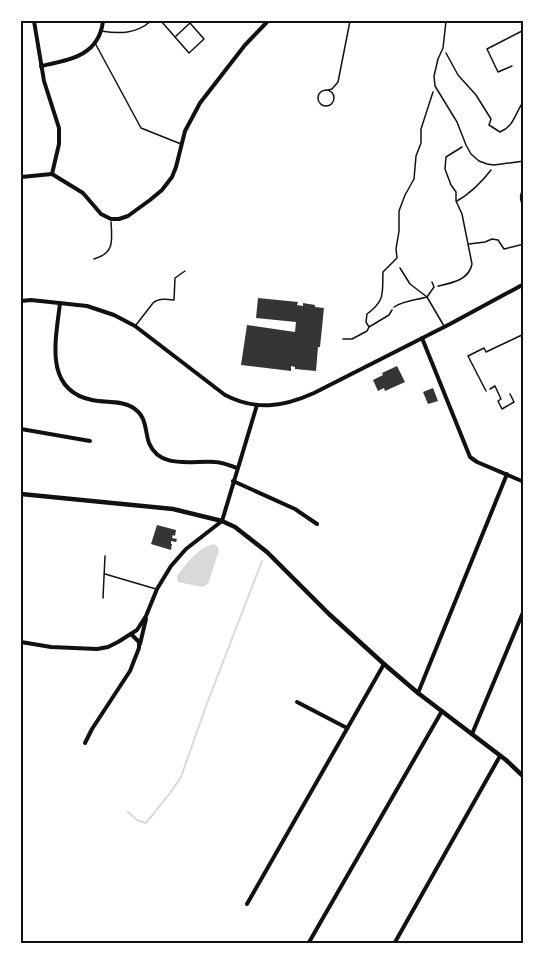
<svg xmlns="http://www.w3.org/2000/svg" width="545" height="965" viewBox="0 0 545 965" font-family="Lato,sans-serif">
<rect width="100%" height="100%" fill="#fff"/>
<!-- water -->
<path fill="#d9d9d9" d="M214 544 217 546 219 550 208 584 202 587 178 582 177 576C187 563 196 549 214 544Z"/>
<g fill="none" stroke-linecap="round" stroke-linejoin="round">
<!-- stream -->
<polyline stroke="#d9d9d9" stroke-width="2" points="128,812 137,820 146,823 170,793 181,777 206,706 262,561"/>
</g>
<!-- building -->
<g fill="#353535">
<polygon points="258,298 298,302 297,305 303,306 303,303 315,305 315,307 324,308 320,347 318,347 316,371 295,369 295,367 291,366 291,371 241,365 247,325 295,332 296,322 256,318"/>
<polygon points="397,366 405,382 385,391 384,388 378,391 373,380 383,375 382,373"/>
<polygon points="433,388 438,401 428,404 423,392"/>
<polygon points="157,525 176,530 175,536 173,535 172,538 177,539 176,542 171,541 171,544 172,544 171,550 151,544"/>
</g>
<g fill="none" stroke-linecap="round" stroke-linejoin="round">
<!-- path -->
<g stroke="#111" stroke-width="1.5">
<path d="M446 53 458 75 476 95 491 119 489 125 500 132C515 126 515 112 524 101"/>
<path d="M524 189C518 195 521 202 524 209"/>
<path d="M457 201C471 193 481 183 491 170"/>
<polyline points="469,244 485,242 492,239 498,240 504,249 524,244"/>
<path d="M438 286C452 283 469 280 472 264L462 214 456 201V192L451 185 445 169 446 157 462 147"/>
<path d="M369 327 366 322 367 314C386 300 382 293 383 272L397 258 396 249 399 231V211L405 195 414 179 416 156 421 143V129L433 92"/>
<polyline points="343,339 352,339 367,331 369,327 389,315 392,310"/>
<polyline points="490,389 495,386 501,399 498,401 502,409 514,402 510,394"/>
</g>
<!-- service -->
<g stroke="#111" stroke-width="1.5">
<polyline points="161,21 189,53 204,39 190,23 175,37"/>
<polyline points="446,21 443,48 438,59 434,76 435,86 457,122 466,145 471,154 479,161 487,164 494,165 524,161"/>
<path d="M101 31C120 34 136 34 151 21"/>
<polyline points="95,43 141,128 181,144"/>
<polyline points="512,66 498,72 487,49 524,30"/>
<polyline points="328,90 332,89 338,82 350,21"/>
<circle cx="326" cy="98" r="8"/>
<path d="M94 259C115 253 112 240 111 222"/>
<polyline points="400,268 410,284 427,297 444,326"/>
<path d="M394 307C403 301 416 300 427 297L434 287 432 282"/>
<path d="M136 325 153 303C159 298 166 299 174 300L175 278 185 271"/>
<polyline points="486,391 468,356 484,348 486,352 524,334"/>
<polyline points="105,574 156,589"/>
<polyline points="103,598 105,556"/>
</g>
<!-- minor -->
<g stroke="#111" stroke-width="4">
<polyline points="34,21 44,81 59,128 59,144 52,174"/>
<path d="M41 66C69 60 99 56 103 21"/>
<polyline points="52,174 83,193 101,214 111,219 119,219 128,216 150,200 162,190 172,177 176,167 185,131 200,103 245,45 268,21"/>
<polyline points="21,177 52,174"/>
<path d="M21 301 31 300 87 306 114 315 135 326 225 395C256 411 283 407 314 393L450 324 524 284"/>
<path d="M60 303C56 339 43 390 92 400 105 403 121 400 132 407 148 417 144 429 149 443 160 470 193 460 215 462 223 462 230 466 237 468"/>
<polyline points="422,338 470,457 477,462 524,482"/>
<polyline points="21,429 90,441"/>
<polyline points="233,481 295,509 317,524"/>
<polyline points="21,642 51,647 97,649 108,647 118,642 137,630 146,616 157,589 171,566 186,549 222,521 257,405"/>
<polyline points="140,644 146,619"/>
<polyline points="418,693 507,474"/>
<polyline points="297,702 347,728"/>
<polyline points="472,734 524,610"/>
<polyline points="85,743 92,729 130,671 139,648 139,642 131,634"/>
<polyline points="247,904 384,664"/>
<polyline points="308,944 442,711"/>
<polyline points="394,944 500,756"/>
</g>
<!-- tertiary -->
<polyline stroke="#111" stroke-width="4.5" points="21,494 173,509 222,521 235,527 267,552 329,614 384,664 418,693 506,760 524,777"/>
</g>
<!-- border -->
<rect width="545" height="965" fill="none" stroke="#ffffff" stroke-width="45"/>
<rect x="22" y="22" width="500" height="920" fill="none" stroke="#111" stroke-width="2"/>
</svg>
